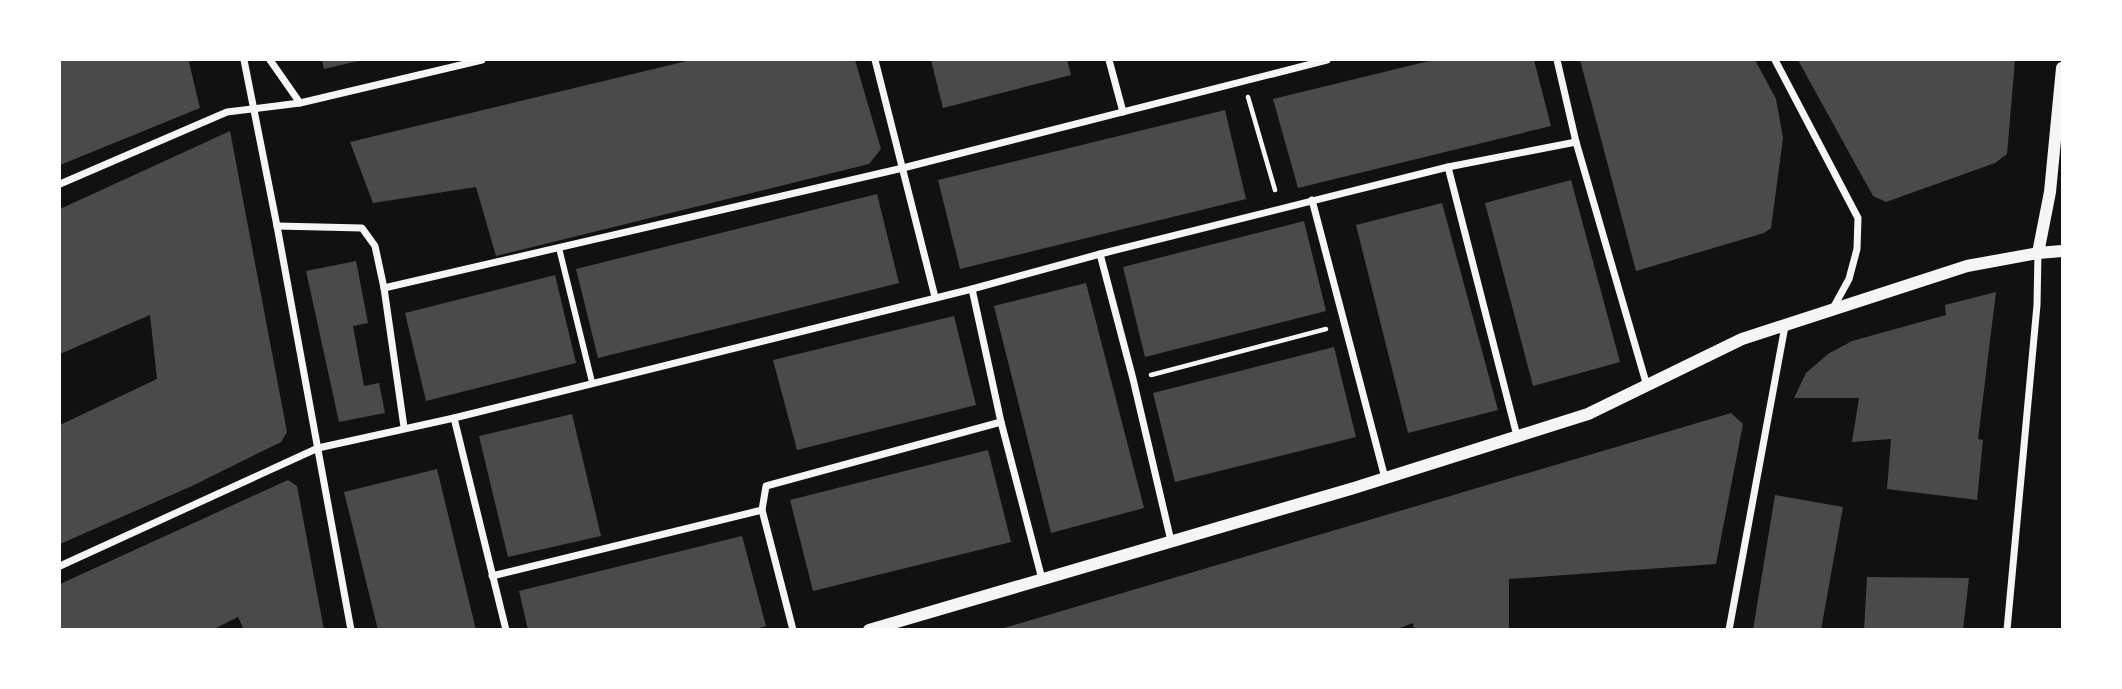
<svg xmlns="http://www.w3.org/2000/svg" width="2122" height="689" viewBox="0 0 2122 689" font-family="Georgia,serif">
<rect width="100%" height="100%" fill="#111"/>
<!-- building -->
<g fill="#4a4a4a">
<polygon points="60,60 194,60 189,62 200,108 60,165"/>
<polygon points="322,60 358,60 358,61 324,69"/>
<polygon points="691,60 855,60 881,149 869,164 496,256 476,187 373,203 350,142"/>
<polygon points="931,60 1067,60 1071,75 943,108"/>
<polygon points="1433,60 1534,60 1551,126 1298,188 1273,99"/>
<polygon points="1580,60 1755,60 1776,99 1783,138 1771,228 1764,233 1636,271"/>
<polygon points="1798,60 2015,60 2007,154 1995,163 1886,202 1873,196"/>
<polygon points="1225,110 1246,199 960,269 938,180"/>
<polygon points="230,131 287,432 281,442 192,486 60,544 60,425 157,379 150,315 60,354 60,209"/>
<polygon points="1571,180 1620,362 1533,386 1485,203"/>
<polygon points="877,194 899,283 598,358 576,269"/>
<polygon points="1442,203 1498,410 1408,433 1356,225"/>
<polygon points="1304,221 1326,311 1145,357 1123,267"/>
<polygon points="356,261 368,323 353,326 364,386 379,383 385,413 339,422 306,271"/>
<polygon points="555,275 576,363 426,401 405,313"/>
<polygon points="1086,283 1144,508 1051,533 994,306"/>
<polygon points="1996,292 1978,439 1983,440 1977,500 1887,489 1891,439 1852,442 1859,398 1794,398 1806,373 1828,354 1852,341 1946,315 1945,305"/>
<polygon points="954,316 976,405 797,450 773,360"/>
<polygon points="1334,347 1356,437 1175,482 1153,393"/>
<polygon points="1731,413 1743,424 1716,564 1509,579 1509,630 1414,630 1413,623 1395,630 997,630"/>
<polygon points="572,414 601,536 508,557 479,436"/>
<polygon points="988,450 1011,542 813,591 790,500"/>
<polygon points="437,469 476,630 378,630 344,492"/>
<polygon points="288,480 297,486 324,630 244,630 238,617 212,630 60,630 60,584"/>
<polygon points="1775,495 1843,507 1821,630 1753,630"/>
<polygon points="742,536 766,626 752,630 528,630 519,591"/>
<polygon points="1867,577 1969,578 1963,630 1864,630"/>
</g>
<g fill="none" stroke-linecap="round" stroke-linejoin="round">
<!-- path -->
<g stroke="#f5f5f5" stroke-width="4.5">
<polyline points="1248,97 1275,190"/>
<polyline points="1151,375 1326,329"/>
</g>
<!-- pedestrian -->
<polyline stroke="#f5f5f5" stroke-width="6" points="559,248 592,382"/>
<!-- minor -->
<g stroke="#f5f5f5" stroke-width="7">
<polyline points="244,60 277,226 351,630"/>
<polyline points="270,60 300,103"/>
<polyline points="875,60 935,297"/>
<polyline points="1109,60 1123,112"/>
<polyline points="1557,60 1576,142 1647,386"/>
<polyline points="1775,60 1858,218 1857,249 1849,279 1832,310"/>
<polyline points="1448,167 1517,436"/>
<polyline points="60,184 227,112 300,103 482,60"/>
<polyline points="1312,200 1385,478"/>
<polyline points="277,226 362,228 375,246 384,288 903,168 1327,60"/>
<polyline points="1100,254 1133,379 1171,541"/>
<polyline points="384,288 404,427"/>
<polyline points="972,289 1001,422 1042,579"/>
<polyline points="454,418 506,630"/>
<polyline points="762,510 793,630"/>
<polyline points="60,566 318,448 454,418 972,289 1100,254 1448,167 1576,142"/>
<polyline points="492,576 762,510 766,486 1001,422"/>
<polyline points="1729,630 1785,326"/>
<polyline points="2007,630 2037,305 2038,253"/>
</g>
<!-- tertiary -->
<g stroke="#f5f5f5" stroke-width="12">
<polyline points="2038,253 2050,192 2062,68"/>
<polyline points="869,630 1354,488 1588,414 1742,339 1967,266 2038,253 2062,251"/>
</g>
</g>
<!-- border -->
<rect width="2122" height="689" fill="none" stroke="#ffffff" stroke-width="122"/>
</svg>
